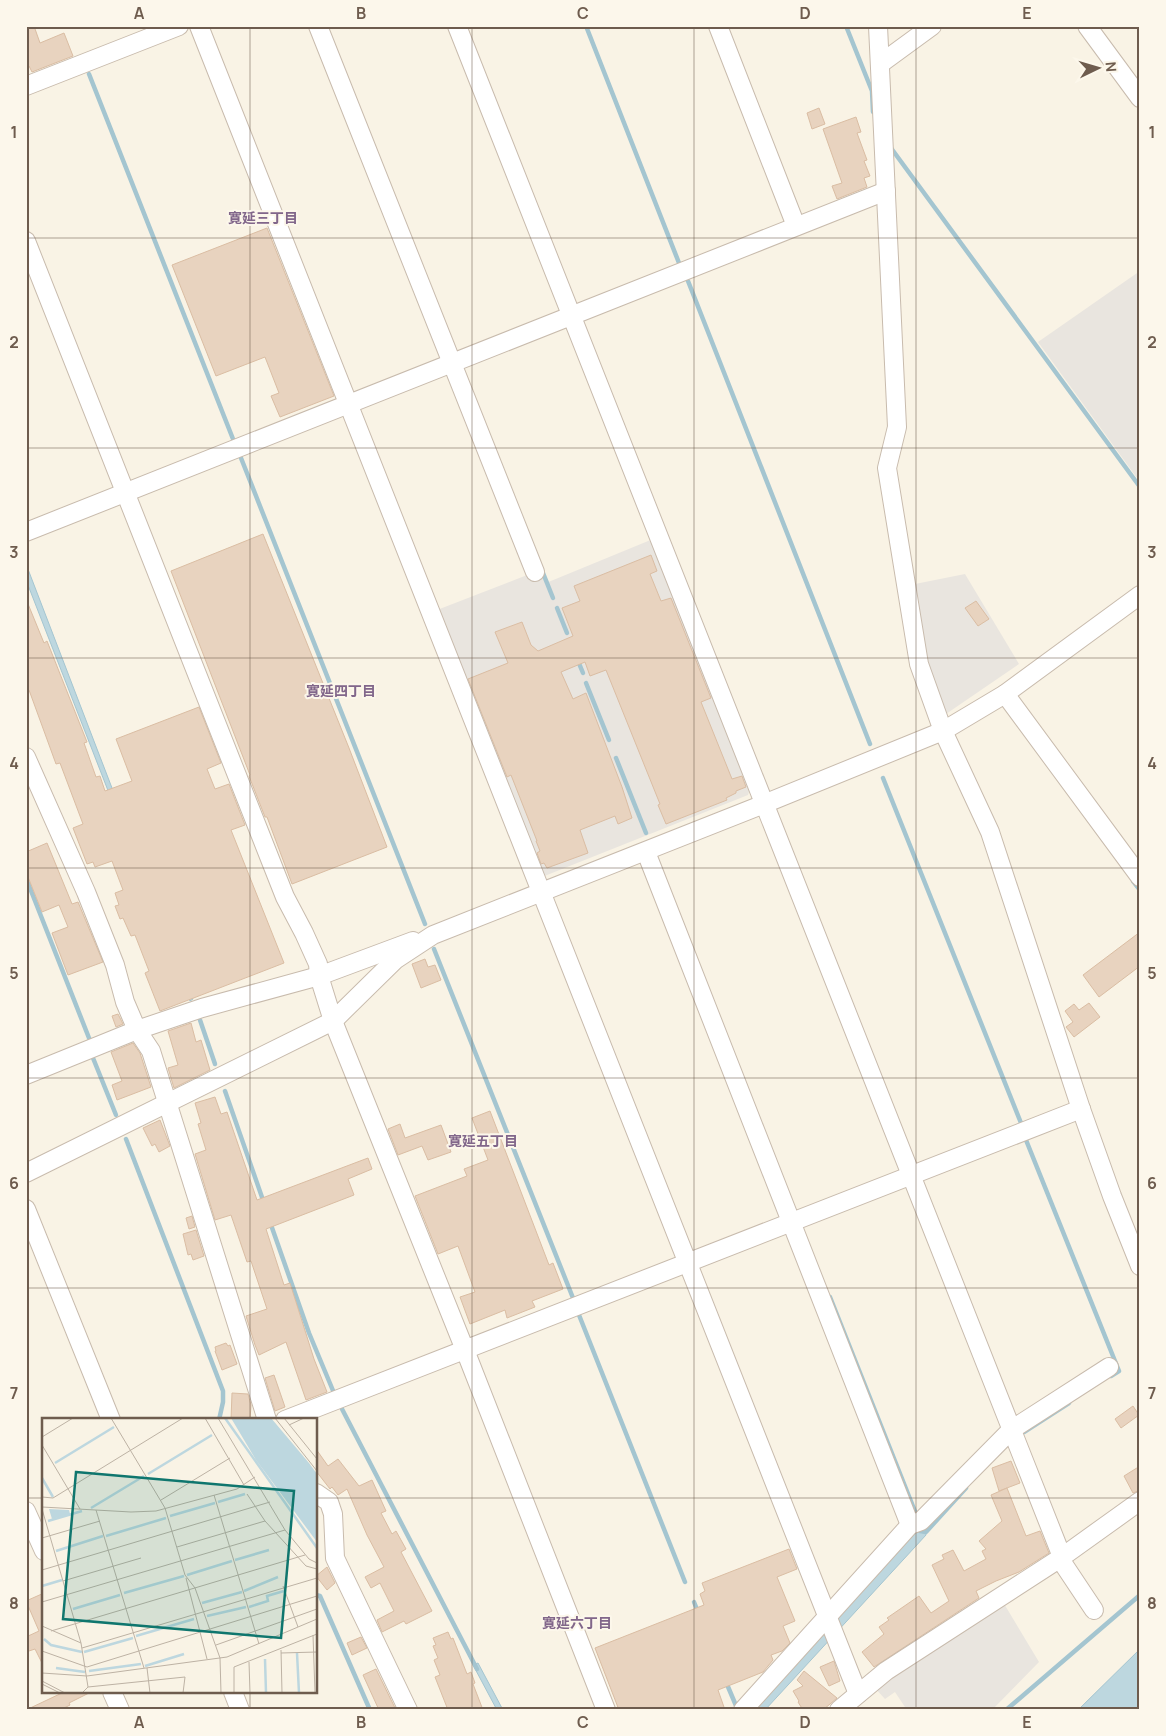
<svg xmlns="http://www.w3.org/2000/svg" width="1166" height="1736" viewBox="0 0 1166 1736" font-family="Manrope,'Noto Sans JP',sans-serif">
<rect width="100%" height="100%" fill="#f9f3e5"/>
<!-- industrial -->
<g fill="#e9e5df">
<polygon points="1140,271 1140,482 1038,342"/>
<polygon points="653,539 750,788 748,795 542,877 437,610 540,570 546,583"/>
<polygon points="965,574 1019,664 946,714 924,662 915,584"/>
<polygon points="1003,1602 1039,1662 992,1710 907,1710 895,1692 885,1699 874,1687"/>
</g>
<!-- water -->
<g fill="#bdd7df" stroke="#a4c5d0">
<polygon points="26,564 193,999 190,1001 26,580"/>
<polygon points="917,1528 926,1530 926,1535 765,1710 751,1710"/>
<polygon points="1140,1649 1140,1710 1078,1710"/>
<polygon points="478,1663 503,1710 497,1710 473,1665"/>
</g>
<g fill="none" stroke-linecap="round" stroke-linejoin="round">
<!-- stream -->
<g stroke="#a4c5d0" stroke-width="4.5">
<polyline points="586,26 679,263"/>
<polyline points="846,26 872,91 873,112"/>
<polyline points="89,74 233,439"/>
<polyline points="891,148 1140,487"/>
<polyline points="688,281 870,744"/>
<polyline points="241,458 425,924"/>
<polyline points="541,568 553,598"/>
<polyline points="557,608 567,633"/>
<polyline points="578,661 583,673"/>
<polyline points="586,683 609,740"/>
<polyline points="616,758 646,833"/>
<polyline points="883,778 1021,1123"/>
<polyline points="26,878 89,1038"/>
<polyline points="1133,881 1140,890"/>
<polyline points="434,949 573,1298"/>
<polyline points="200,1020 215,1064"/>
<polyline points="93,1058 116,1115"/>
<polyline points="225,1091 264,1203"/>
<polyline points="126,1139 223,1391 223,1402 219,1420"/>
<polyline points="1026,1140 1119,1371 1111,1376"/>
<polyline points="270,1222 309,1333 334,1393"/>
<polyline points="830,1297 916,1514"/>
<polyline points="579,1315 685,1582"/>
<polyline points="342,1409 477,1669"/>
<polyline points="1024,1432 1069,1403"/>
<polyline points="920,1531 926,1532 966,1488"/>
<polyline points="316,1595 320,1596 370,1710"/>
<polyline points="694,1602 698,1612"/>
<polyline points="726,1682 737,1708"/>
<polyline points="1006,1710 1140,1595"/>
</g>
</g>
<!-- building -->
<g fill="#e8d3bf" stroke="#dabda3">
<polygon points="26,26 34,26 40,43 64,33 73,56 32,72 29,66 26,67"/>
<polygon points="819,108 825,124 812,129 807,113"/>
<polygon points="856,117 861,132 857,133 867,160 864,161 870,176 864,178 867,187 837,199 832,186 842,183 823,129"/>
<polygon points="267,228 334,396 280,417 271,396 279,393 265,357 216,376 172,265"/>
<polygon points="263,534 349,748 387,847 292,884 267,817 265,817 249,776 250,775 171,571"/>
<polygon points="651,555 657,571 650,574 661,601 671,598 711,698 701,702 732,779 742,776 746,787 736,791 736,793 726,798 727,800 666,824 658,805 660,804 606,670 590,676 585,662 561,672 573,699 586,693 622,787 632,818 618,824 615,816 580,830 588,853 547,868 544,863 541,864 537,853 540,851 536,841 537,841 511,775 507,777 468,679 508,663 495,632 522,622 531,645 538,651 573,636 562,608 580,601 574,586"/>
<polygon points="26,599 44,643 47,641 87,742 84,743 96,777 100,776 105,791 132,781 116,739 199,707 221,763 207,769 215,789 229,784 245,825 231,830 284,963 160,1011 145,973 149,971 135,935 131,936 123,918 120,919 115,906 119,905 115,893 123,890 112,861 95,867 93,862 87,864 73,828 83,824 60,763 56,764 29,690 26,691"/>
<polygon points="976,601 989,619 978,626 965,608"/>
<polygon points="47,843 72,904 78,902 103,962 68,975 52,933 68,927 59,905 42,912 26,872 26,852"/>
<polygon points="1140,932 1140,966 1099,997 1083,975"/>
<polygon points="425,959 428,967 435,965 441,980 421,988 412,964"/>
<polygon points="1089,1003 1100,1017 1074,1037 1066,1027 1073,1022 1065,1011 1074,1004 1079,1010"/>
<polygon points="118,1014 123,1024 116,1027 112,1016"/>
<polygon points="191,1023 196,1042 201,1040 210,1070 174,1088 168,1068 178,1065 168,1031"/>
<polygon points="133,1043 140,1053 151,1087 117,1100 112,1085 122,1081 111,1052"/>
<polygon points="215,1097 221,1114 227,1112 257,1200 368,1158 372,1169 348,1179 354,1195 266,1229 284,1285 290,1283 314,1359 327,1392 306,1400 286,1342 259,1355 255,1345 246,1316 267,1309 251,1261 247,1262 231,1215 215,1220 195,1154 206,1150 198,1124 201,1123 195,1103"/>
<polygon points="490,1111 549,1265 553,1263 563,1289 532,1301 535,1307 507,1318 505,1310 470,1324 460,1297 475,1292 458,1246 438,1254 415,1196 467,1176 464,1169 488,1160 472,1118"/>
<polygon points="160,1120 170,1146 159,1152 155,1144 152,1146 143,1128"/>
<polygon points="400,1124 405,1138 441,1125 451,1152 428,1160 422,1146 398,1155 388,1129"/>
<polygon points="192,1216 195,1227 189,1229 186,1218"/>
<polygon points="196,1230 204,1256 193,1260 191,1254 188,1255 183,1234"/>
<polygon points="226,1343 228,1346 230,1345 237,1364 222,1370 215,1351 216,1351 215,1347"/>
<polygon points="274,1375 285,1407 275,1411 265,1378"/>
<polygon points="232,1393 248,1394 251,1405 250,1420 231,1420"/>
<polygon points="1133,1406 1139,1415 1121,1428 1115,1419"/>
<polygon points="316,1449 328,1466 338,1459 359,1486 372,1480 386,1511 381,1513 392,1534 396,1531 406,1549 401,1552 432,1611 406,1624 404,1621 382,1632 377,1620 394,1611 380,1583 371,1588 365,1577 384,1567 367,1535 347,1489 338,1495 332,1487 330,1489 316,1471"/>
<polygon points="1011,1461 1020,1483 999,1491 992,1468"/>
<polygon points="1140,1466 1140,1490 1133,1493 1124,1476"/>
<polygon points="1007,1488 1026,1536 1040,1531 1049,1553 1019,1572 996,1581 976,1591 979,1598 874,1667 862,1652 884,1634 879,1627 889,1620 887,1618 919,1596 931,1613 949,1601 932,1565 944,1559 942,1555 953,1550 964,1571 986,1559 982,1551 986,1549 979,1541 1002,1521 991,1495"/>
<polygon points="789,1549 797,1569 777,1577 795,1621 783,1626 790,1643 782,1651 771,1655 773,1660 763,1672 718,1690 725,1710 619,1710 595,1648 704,1605 700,1594 705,1591 702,1583"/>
<polygon points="327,1567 335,1583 327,1590 316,1576"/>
<polygon points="44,1593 44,1667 35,1649 26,1652 26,1637 39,1631 26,1601"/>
<polygon points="448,1632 451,1639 453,1638 467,1674 471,1672 475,1683 473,1684 483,1710 448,1710 435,1677 440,1675 434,1660 438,1658 433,1646 436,1645 433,1638"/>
<polygon points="361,1637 367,1648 352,1655 347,1643"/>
<polygon points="834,1661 840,1681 829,1686 820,1667"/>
<polygon points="376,1669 396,1710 379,1710 363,1675"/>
<polygon points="804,1671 837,1698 823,1710 803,1710 798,1702 799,1701 793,1691 803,1686 797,1680"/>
<polygon points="64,1692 91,1692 69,1703 70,1705 60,1710 26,1710"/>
</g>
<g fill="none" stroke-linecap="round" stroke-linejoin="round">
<defs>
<g id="minor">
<polyline points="199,26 858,1694"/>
<polyline points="318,26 535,572"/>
<polyline points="457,26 1062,1557"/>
<polyline points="718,26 796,226"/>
<polyline points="878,26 897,427 887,468 919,664 943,731 990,832 1081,1109 1112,1196 1140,1266"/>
<polyline points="1087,26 1140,98"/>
<polyline points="880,64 932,26"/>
<polyline points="26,86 179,26"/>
<polyline points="26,241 285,897 304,933 318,964 319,976 333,1021 465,1350 606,1710"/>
<polyline points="26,532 886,191"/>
<polyline points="1005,694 1140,877"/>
<polyline points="26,757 86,892 115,965 125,1002 137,1030 151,1051 267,1420"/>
<polyline points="646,852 910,1525"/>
<polyline points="26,1075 137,1030 202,1008 319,976 413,941"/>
<polyline points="26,1173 333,1021 395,960 433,935 764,804 943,731 1005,694 1140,595"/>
<polyline points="26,1209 111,1420"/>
<polyline points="285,1420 1081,1109"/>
<polyline points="316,1493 329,1502 333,1514 335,1558 408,1710"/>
<polyline points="26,1511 44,1551"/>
<polyline points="1060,1559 1094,1610"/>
<polyline points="112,1692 120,1710"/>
<polyline points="233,1692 240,1710"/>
<polyline points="743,1710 910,1525 921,1521 1011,1430 1109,1367"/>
<polyline points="839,1710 886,1671 1062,1557 1140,1501"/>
</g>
</defs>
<!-- minor casing -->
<use href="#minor" stroke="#c8bbad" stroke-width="20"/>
<!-- minor -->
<use href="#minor" stroke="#fff" stroke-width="18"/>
</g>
<!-- grid -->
<path fill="none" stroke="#6e5c4e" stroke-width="1" stroke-opacity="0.55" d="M250 26V1420M472 26V1710M694 26V1710M916 26V1710M26 238H1140M26 448H1140M26 658H1140M26 868H1140M26 1078H1140M26 1288H1140M26 1498H44M316 1498H1140M250 1692V1710"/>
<g text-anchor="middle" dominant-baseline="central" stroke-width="4" stroke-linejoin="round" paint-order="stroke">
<!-- neighbourhood labels -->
<g font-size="14" font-weight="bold" fill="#81668a" stroke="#fcf7eb">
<text x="263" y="217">寛延三丁目</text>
<text x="341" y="690">寛延四丁目</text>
<text x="483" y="1140">寛延五丁目</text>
<text x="577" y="1622">寛延六丁目</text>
</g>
</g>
<!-- overview -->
<g transform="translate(42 1418)">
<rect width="275" height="275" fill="#f9f3e5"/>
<path d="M189 0H229L267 45 275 56V124L214 42ZM7 91 27 92 28 96 10 101Z" fill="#bdd7df"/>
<path fill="none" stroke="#bdd7df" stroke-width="2.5" d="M183 0 275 130M13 45 72 9M106 56 170 17M0 60 11 79M176 84 203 76M49 90 102 58M128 98 173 85M6 103 40 93M64 118 124 100M14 133 61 118M193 142 227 132M145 157 190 143M0 168 20 162M202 173 236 159M82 175 142 158M160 185 200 174M207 189 226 183 225 178 242 173M31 191 78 177M165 198 204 189M94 218 152 201M2 221 9 227 40 234M42 234 91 220M255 235 257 275M223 241 224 275M103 248 142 236M14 250 43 254M47 253 99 246"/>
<path fill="none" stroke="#bdb2a4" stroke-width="1" d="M69 0 123 90 143 157 153 170 178 240 179 275M163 0 202 67M176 0 243 112 267 141 275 145M233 0 275 53M242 0 275 41M247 7 262 0M0 19 31 0M0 27 38 91M205 76 223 103 264 148 275 151M172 77 217 226M0 79 11 80 141 0M119 82 188 40M0 89 89 94 114 93 195 71 213 59M0 91 39 225 46 269M54 92 102 250M0 120 58 103M135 129 223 103M0 152 228 84M144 160 165 241M21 163 99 140M241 168 256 209M0 184 243 112M0 208 39 225M9 213 263 137M271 217 273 275M174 227 275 191M40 230 275 160M239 232 240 275M0 233 45 249 275 178M239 235 275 234M207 244 208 275M105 250 108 275M0 255 45 258 185 239 275 201M0 263 23 275M0 266 18 275M40 275 46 269 143 259 141 275M192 275V249L275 216"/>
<path fill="#0f766e" fill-opacity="0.15" stroke="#0f766e" stroke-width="2.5" d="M34 54 252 73 239 220 21 201Z"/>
<rect width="275" height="275" fill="none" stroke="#6e5c4e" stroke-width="2.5"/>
</g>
<!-- border -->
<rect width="1166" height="1736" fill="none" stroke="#fcf7eb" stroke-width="55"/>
<!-- north arrow -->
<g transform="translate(1098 68) rotate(85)" stroke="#fcf7eb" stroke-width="4" paint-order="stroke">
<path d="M0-4L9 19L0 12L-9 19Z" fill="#6e5c4e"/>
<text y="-8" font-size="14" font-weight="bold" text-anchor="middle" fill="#6e5c4e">N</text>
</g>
<rect x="28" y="28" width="1110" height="1680" fill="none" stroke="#6e5c4e" stroke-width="2"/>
<g font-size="16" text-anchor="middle" font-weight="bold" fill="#6e5c4e">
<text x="139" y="19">A</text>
<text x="361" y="19">B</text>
<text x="583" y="19">C</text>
<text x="805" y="19">D</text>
<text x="1027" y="19">E</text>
<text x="14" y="138">1</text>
<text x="1152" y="138">1</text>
<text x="14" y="348">2</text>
<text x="1152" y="348">2</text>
<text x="14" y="558">3</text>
<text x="1152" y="558">3</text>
<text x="14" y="769">4</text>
<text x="1152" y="769">4</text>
<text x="14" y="979">5</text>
<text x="1152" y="979">5</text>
<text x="14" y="1189">6</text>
<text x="1152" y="1189">6</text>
<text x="14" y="1399">7</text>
<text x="1152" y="1399">7</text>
<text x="14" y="1609">8</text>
<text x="1152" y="1609">8</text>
<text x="139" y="1728">A</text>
<text x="361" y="1728">B</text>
<text x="583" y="1728">C</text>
<text x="805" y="1728">D</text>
<text x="1027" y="1728">E</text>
</g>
</svg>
